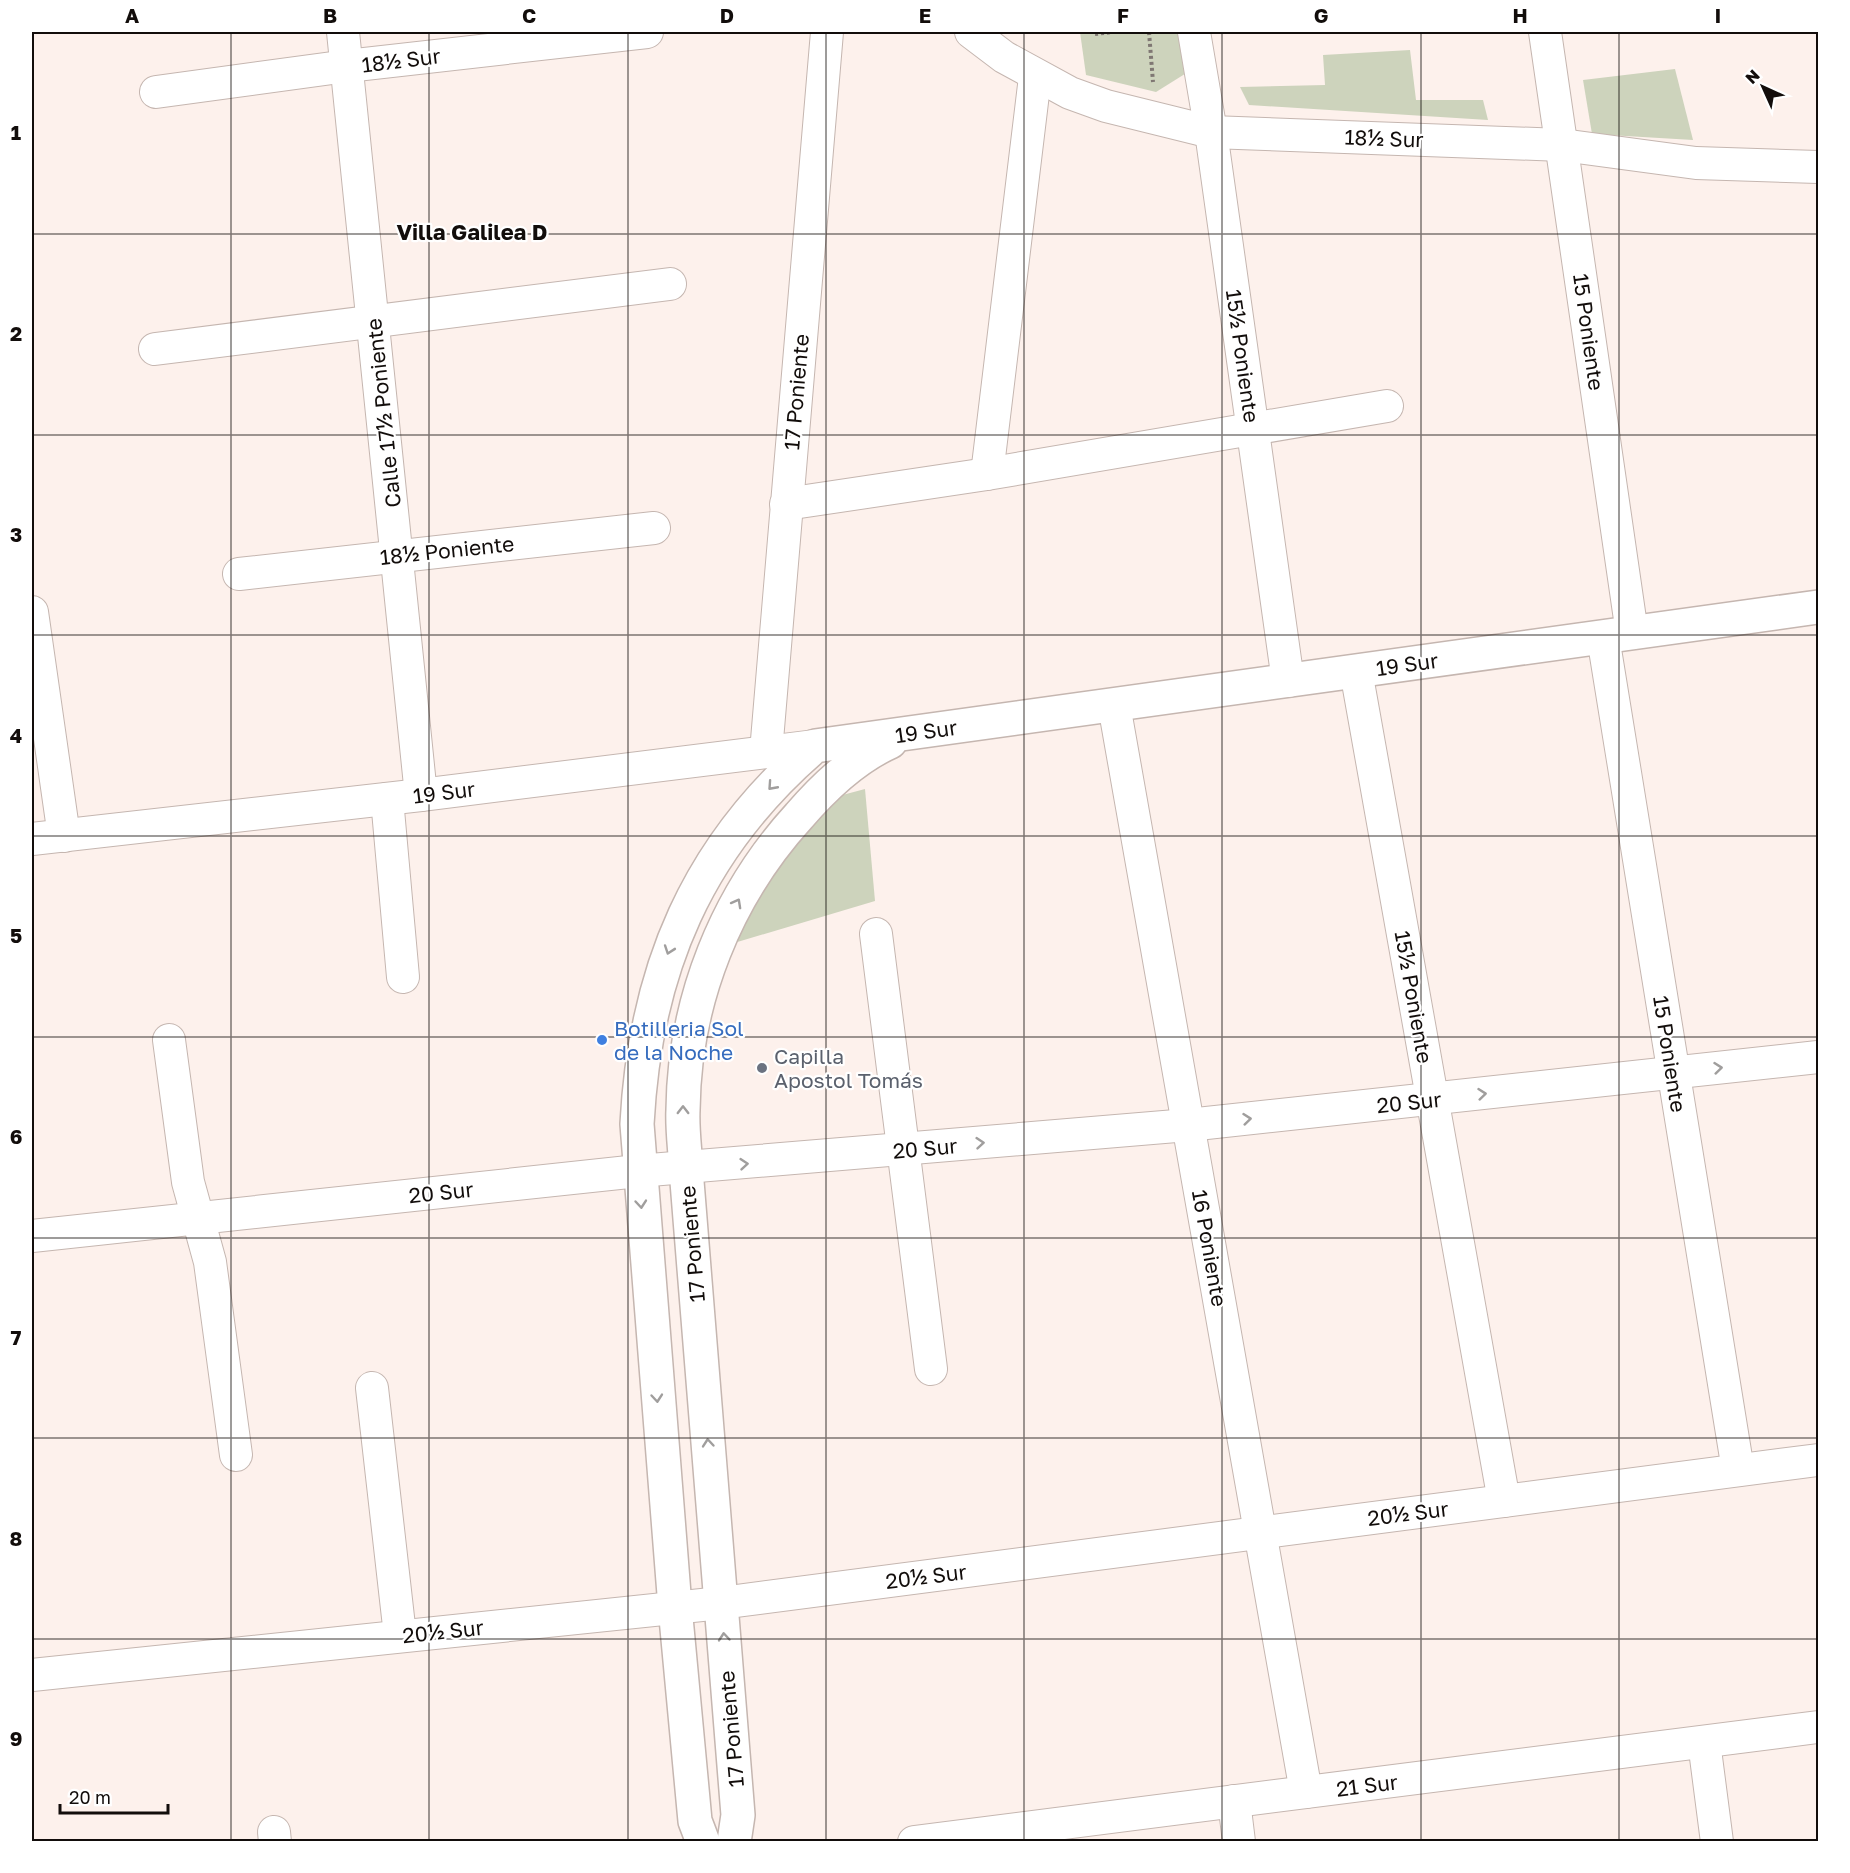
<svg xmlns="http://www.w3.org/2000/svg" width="1850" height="1873" viewBox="0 0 1850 1873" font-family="'Golos Text',sans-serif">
<rect width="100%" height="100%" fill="#fdf1ec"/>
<!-- green -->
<g fill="#cdd3bc">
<polygon points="1080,32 1178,32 1188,72 1156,92 1086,75"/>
<polygon points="1410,50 1416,100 1483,100 1488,120 1249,105 1240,87 1325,85 1323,55"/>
<polygon points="1675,69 1693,140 1592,134 1583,80"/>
<polygon points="865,789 875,901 704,952 835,797"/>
</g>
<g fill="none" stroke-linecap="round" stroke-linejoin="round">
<defs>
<g id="street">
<polyline points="343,32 421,795"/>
<polyline points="971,32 1004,57 1070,93 1106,106 1211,132 1562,145 1696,163 1818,167"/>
<polyline points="1194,32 1211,132 1288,681"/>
<polyline points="1545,32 1632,633"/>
<polyline points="156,92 347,66 647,32"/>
<polyline points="155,349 670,284"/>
<polyline points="987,474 1035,77"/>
<polyline points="786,504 987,474 1387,406"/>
<polyline points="239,574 654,528"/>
<polyline points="32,612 64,836"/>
<polyline points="1603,637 1738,1470"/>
<polyline points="1356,671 1504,1501"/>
<polyline points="1114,705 1306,1792"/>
<polyline points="766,752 827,32"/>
<polyline points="387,799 403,977"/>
<polyline points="32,839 421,795 815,746"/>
<polyline points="876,934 931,1369"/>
<polyline points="169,1040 188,1182 210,1262 236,1455"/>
<polyline points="32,1236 638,1171 1188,1125 1818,1057"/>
<polyline points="372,1388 400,1635"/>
<polyline points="32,1675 721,1603 1818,1460"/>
<polyline points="1704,1742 1717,1842"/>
<polyline points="1234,1801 1239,1842"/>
<polyline points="274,1832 275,1842"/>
<polyline points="914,1842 1818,1727"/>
</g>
<g id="secondary">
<path d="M703 1842 695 1821 675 1607 637 1124C645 970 697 847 815 746L1818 607"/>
<path d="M734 1842 738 1815 686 1169C685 1149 682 1129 683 1110 684 1001 726 896 799 816 824 787 854 758 890 742"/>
</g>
</defs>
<!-- street casing -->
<use href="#street" stroke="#c5b6b0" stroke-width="34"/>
<!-- secondary casing -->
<use href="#secondary" stroke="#c5b6b0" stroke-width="36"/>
<!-- path -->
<g stroke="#7f7773" stroke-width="4" stroke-dasharray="3 3" stroke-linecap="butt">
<polyline points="1149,32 1153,82"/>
<polyline points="1095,34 1113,32"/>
</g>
<!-- street -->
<use href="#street" stroke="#fff" stroke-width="32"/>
<!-- secondary -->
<use href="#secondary" stroke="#fff" stroke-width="33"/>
</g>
<!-- one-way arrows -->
<defs><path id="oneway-chevron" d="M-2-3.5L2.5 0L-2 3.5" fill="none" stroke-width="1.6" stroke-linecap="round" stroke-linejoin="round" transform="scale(1.5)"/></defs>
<g stroke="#a09e9d">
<use href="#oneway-chevron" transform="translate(772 786) rotate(132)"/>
<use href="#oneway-chevron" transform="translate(737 903) rotate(-61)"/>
<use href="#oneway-chevron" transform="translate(669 950) rotate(109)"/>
<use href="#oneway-chevron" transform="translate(1718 1068) rotate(-6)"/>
<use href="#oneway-chevron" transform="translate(1482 1094) rotate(-6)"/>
<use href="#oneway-chevron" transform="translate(683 1110) rotate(-90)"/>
<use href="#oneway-chevron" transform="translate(1247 1119) rotate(-6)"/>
<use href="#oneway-chevron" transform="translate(980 1143) rotate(-5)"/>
<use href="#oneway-chevron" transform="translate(744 1164) rotate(-5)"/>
<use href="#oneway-chevron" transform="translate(641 1204) rotate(85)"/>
<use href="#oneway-chevron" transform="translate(657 1398) rotate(85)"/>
<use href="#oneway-chevron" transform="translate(708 1443) rotate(-95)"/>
<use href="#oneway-chevron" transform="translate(724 1637) rotate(-95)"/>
</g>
<!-- grid -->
<path fill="none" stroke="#120d0b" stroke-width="1.5" stroke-opacity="0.55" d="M231 32V1842M429 32V1842M628 32V1842M826 32V1842M1024 32V1842M1222 32V1842M1421 32V1842M1619 32V1842M32 234H1818M32 435H1818M32 635H1818M32 836H1818M32 1037H1818M32 1238H1818M32 1438H1818M32 1639H1818"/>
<!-- markers -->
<circle fill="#3f7fe0" stroke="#fff" stroke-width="2" cx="602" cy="1040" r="6"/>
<circle fill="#6b7280" stroke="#fff" stroke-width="2" cx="762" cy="1068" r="6"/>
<g text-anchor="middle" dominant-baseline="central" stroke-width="4.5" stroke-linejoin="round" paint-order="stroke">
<!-- street labels -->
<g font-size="21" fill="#120d0b" stroke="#fff">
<text transform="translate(401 60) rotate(-7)">18½ Sur</text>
<text transform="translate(1384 138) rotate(2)">18½ Sur</text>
<text transform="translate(1589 332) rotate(82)">15 Poniente</text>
<text transform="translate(1243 356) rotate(82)">15½ Poniente</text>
<text transform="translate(796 392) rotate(-85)">17 Poniente</text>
<text transform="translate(383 413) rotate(-96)">Calle 17½ Poniente</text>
<text transform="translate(447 550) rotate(-6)">18½ Poniente</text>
<text transform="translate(1407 664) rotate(-8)">19 Sur</text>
<text transform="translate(926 731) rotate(-8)">19 Sur</text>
<text transform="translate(444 792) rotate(-7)">19 Sur</text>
<text transform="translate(1414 997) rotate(80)">15½ Poniente</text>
<text transform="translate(1670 1054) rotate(81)">15 Poniente</text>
<text transform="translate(1409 1102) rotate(-6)">20 Sur</text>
<text transform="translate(925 1148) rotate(-5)">20 Sur</text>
<text transform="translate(441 1192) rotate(-6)">20 Sur</text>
<text transform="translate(692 1244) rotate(-95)">17 Poniente</text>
<text transform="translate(1210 1248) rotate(80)">16 Poniente</text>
<text transform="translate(1408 1513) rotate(-7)">20½ Sur</text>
<text transform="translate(926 1576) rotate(-7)">20½ Sur</text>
<text transform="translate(443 1631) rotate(-6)">20½ Sur</text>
<text transform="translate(731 1729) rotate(-95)">17 Poniente</text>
<text transform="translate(1367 1785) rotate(-7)">21 Sur</text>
</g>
<!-- shop labels -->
<g font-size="21" fill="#366cbe" stroke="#fff" text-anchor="start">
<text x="614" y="1028">Botilleria Sol<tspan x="614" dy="24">de la Noche</tspan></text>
</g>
<!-- worship labels -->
<g font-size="21" fill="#5b616d" stroke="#fff" text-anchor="start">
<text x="774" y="1056">Capilla<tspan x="774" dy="24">Apostol Tomás</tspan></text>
</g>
<!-- neighbourhood labels -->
<g font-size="22" font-weight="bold" fill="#120d0b" stroke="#fff">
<text x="472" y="231">Villa Galilea D</text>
</g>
</g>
<!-- border -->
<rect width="1850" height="1873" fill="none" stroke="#ffffff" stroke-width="66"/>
<!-- north arrow -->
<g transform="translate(1763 87) rotate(315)" stroke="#ffffff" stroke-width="4.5" paint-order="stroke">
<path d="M0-4.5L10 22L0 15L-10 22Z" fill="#120d0b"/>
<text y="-9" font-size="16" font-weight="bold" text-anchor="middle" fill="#120d0b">N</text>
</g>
<!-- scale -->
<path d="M60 1804v9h108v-9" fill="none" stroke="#120d0b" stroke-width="3"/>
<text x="69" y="1804" font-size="18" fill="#120d0b" stroke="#ffffff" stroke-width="4.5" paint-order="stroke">20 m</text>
<rect x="33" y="33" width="1784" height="1807" fill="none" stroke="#120d0b" stroke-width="2"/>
<g font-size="20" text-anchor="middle" font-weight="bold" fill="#120d0b">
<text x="132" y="23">A</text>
<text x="330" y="23">B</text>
<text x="529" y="23">C</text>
<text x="727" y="23">D</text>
<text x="925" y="23">E</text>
<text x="1123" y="23">F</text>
<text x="1321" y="23">G</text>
<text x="1520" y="23">H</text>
<text x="1718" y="23">I</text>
<text x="16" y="140">1</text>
<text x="16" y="341">2</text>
<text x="16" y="542">3</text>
<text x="16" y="743">4</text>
<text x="16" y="943">5</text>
<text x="16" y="1144">6</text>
<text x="16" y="1345">7</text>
<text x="16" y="1546">8</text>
<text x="16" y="1746">9</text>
</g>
</svg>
